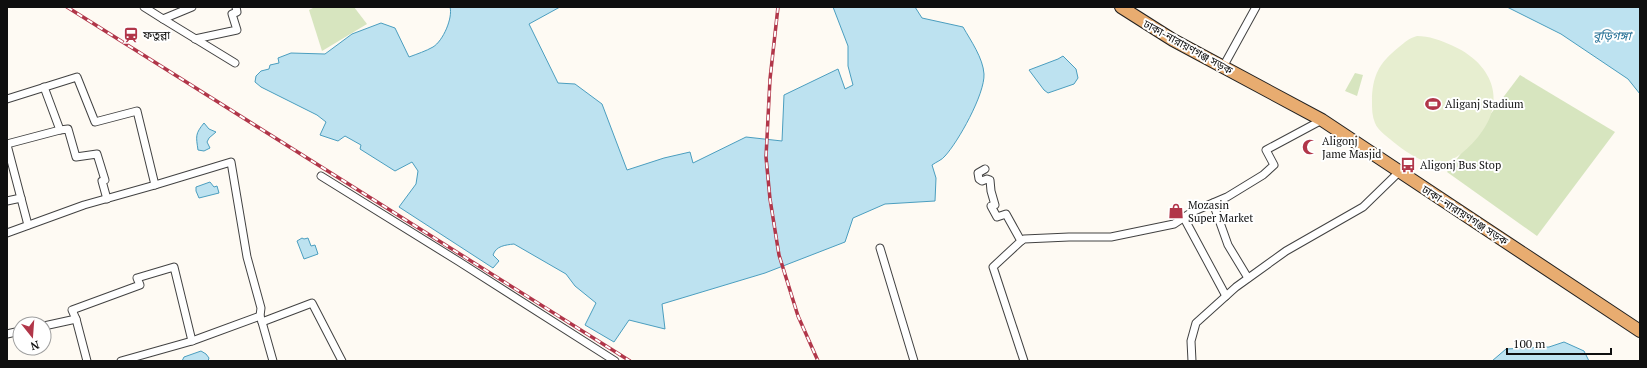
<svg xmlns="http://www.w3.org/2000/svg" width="1647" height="368" viewBox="0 0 1647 368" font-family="'PT Serif','Noto Sans Bengali',serif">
<rect width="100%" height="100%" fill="#fefaf3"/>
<!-- green -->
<g fill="#d7e5bf">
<polygon points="315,7 354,7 367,24 322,51 309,10"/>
<polygon points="1355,73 1363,75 1357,96 1345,91"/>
<polygon points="1520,75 1615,132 1537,236 1447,172"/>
</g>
<!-- pitch -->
<path fill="#e7eed0" d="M1417 36C1429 36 1440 40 1451 45 1491 62 1509 100 1478 137 1450 170 1430 171 1396 144 1389 138 1378 131 1375 123 1372 116 1372 109 1372 102 1372 76 1379 63 1399 47 1404 43 1409 38 1417 36Z"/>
<!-- water -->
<g fill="#bde2f0" stroke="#4b9ebf">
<path d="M450 7H560L529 24 558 83 575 84 602 104 627 170 664 158 690 152 693 163 746 137 782 141 784 95 838 69 845 89 853 85 848 66V46L833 7H915L922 18 963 27C971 41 983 58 984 74 985 94 958 142 945 156 942 160 936 162 932 165L936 178 935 201 885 204 853 218 845 242 765 273 662 304 665 329 629 320 614 342 585 325 596 303 575 286 566 274 514 244C505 245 496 246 493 255L499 261 493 268 399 207 416 184 418 171 412 162 395 171 360 149 361 145 345 136 338 141 320 135 326 122 317 115 261 87 255 82 256 76 261 71 269 69 270 65 279 63 278 58 291 53 325 54 352 34 381 23 395 28 409 57C417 54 426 51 433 47 443 41 453 18 450 7Z"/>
<polygon points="1507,7 1640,7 1640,94 1628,79 1561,34"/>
<polygon points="1063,56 1076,69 1078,78 1074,84 1048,93 1044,90 1029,70 1058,59"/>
<path d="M204 123 209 129 216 132 209 138 207 142 210 148 204 151 198 150C196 136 195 134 204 123Z"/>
<polygon points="210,182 214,187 217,186 219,193 199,198 196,191 196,187"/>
<polygon points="302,238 304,239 308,238 311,246 315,245 318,254 304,259 297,241"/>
<polygon points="1564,342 1584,351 1589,361 1492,361 1506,349 1549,347"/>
<polygon points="201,351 206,354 209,358 208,361 182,361 184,357"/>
</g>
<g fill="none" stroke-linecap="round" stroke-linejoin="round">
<defs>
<g id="minor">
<polyline points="144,7 163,19 192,7"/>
<polyline points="163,19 235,63"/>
<polyline points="195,39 237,30 232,14 237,12 236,7"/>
<polyline points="1223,67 1256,7"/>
<polyline points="44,87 60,130"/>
<polyline points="7,99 77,77 95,122 137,111 155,185 84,205 7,233"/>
<polyline points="7,144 60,130 68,129 76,157 97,154 105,180 102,181 107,199"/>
<polyline points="7,145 28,225"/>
<polyline points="985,169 978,173 979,179 982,181 987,179 990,180 991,191 995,205 991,206 997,217 1006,214 1021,241 993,267 1024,361"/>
<polyline points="321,176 458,261 615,361"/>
<polyline points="155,185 231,162 247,257 261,308 260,316"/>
<polyline points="7,201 21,198"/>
<polyline points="1213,203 1228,245 1248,278"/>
<polyline points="1184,218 1226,296"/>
<polyline points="1021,241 1024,239 1069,237 1111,237 1174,224 1192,212 1227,197 1263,175 1274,165 1266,150 1322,120"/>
<polyline points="880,248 914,361"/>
<polyline points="76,319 72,310 140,285 137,278 174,267 192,341"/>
<polyline points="262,322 273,361"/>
<polyline points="44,326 76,319 87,361"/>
<polyline points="7,334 20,331"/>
<polyline points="121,361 192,341 260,316 262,322 312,303 342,361"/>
<polyline points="1192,361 1191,341 1196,323 1236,287 1286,251 1363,207 1399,172"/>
</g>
<polyline id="trunk" points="1121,7 1173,40 1322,120 1640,331"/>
</defs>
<!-- minor casing -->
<use href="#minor" stroke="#424242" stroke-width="9"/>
<!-- trunk casing -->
<use href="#trunk" stroke="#202020" stroke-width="14"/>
<!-- minor -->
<use href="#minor" stroke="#fff" stroke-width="7"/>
<!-- trunk -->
<use href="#trunk" stroke="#e8ac70" stroke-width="12"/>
<defs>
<g id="rail">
<polyline points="67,7 630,361"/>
<polyline points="778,7 770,79 766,157 770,199 779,255 798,316 818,361"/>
</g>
</defs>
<!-- rail casing -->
<use href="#rail" stroke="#b13649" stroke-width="3.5"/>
<!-- rail -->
<use href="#rail" stroke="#fff" stroke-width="2" stroke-dasharray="6" stroke-linecap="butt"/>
</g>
<!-- icons -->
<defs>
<symbol id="station-bare" viewBox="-9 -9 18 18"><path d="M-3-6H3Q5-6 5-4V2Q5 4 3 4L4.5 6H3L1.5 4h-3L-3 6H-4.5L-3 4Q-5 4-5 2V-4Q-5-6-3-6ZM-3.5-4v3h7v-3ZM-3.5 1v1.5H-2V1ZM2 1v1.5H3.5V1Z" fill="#b13649" stroke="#fff" stroke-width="2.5" paint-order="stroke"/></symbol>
<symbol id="stadium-bare" viewBox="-9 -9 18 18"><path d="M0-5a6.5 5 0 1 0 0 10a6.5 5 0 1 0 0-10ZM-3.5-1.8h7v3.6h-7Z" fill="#b13649" stroke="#fff" stroke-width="2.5" paint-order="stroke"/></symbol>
<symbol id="mosque-bare" viewBox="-9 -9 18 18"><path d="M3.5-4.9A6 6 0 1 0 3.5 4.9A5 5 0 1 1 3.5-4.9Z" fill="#b13649" stroke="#fff" stroke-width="2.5" paint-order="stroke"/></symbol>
<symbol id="bus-bare" viewBox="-9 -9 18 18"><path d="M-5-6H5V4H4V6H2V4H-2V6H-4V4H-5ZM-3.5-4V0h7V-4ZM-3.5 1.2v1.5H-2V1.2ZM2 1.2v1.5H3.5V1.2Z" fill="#b13649" stroke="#fff" stroke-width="2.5" paint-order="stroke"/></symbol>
<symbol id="shop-bare" viewBox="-9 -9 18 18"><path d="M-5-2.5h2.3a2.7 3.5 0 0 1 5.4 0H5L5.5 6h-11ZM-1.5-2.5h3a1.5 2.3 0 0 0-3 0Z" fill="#b13649" stroke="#fff" stroke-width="2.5" paint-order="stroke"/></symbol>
</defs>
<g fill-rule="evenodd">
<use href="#station-bare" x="120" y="24" width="22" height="22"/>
<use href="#stadium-bare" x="1422" y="93" width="22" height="22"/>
<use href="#mosque-bare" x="1299" y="136" width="22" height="22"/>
<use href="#bus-bare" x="1397" y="154" width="22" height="22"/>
<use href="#shop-bare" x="1165" y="200" width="22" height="22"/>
</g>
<g text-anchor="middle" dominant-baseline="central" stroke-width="4" stroke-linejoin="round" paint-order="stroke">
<!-- poi labels -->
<g font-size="11" fill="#0f0f0f" stroke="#fff" text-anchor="start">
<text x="143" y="35">ফতুল্লা</text>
<text x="1445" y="104">Aliganj Stadium</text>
<text x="1322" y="141">Aligonj<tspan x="1322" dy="13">Jame Masjid</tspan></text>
<text x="1420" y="165">Aligonj Bus Stop</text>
<text x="1188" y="205">Mozasin<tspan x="1188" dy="13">Super Market</tspan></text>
</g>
<!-- street labels -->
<g font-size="11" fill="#0f0f0f" stroke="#fff">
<text transform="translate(1188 47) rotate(29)">ঢাকা-নারায়ণগঞ্জ সড়ক</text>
<text transform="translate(1465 215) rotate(33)">ঢাকা-নারায়ণগঞ্জ সড়ক</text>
</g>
<!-- water labels -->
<g font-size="12" font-style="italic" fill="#257095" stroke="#fff">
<text x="1612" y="35">বুড়িগঙ্গা</text>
</g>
</g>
<!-- border -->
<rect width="1647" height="368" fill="none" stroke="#0f0f0f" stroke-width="16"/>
<!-- north arrow -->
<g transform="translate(32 336) rotate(163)"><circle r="19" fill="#ffffff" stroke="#9f9f9f"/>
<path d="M0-3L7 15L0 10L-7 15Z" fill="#b13649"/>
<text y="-6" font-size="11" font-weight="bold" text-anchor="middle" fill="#0f0f0f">N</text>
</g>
<!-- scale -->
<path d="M1507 348v6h104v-6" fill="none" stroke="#0f0f0f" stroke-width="2"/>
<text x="1513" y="348" font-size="12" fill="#0f0f0f" stroke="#ffffff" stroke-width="3" paint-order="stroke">100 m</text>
</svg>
